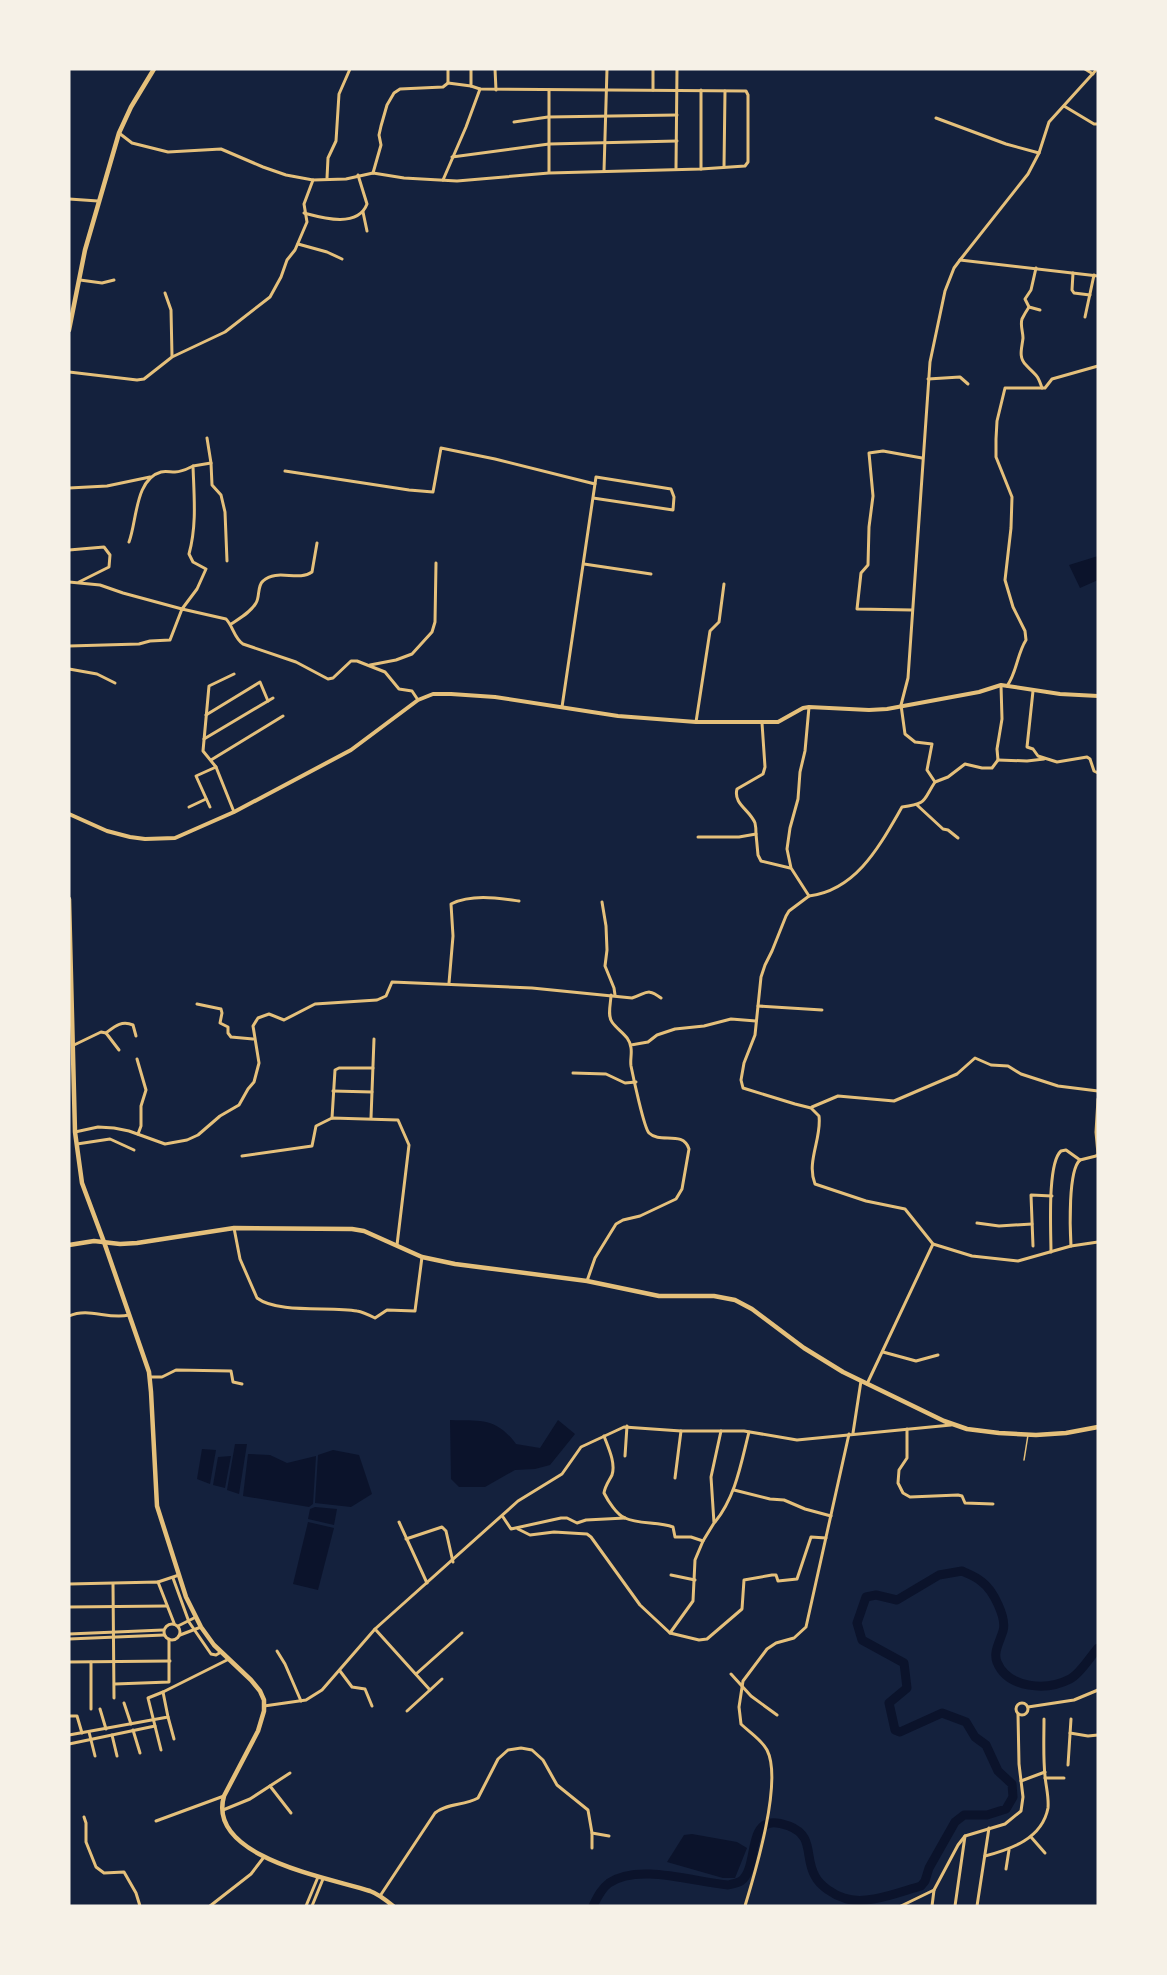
<svg xmlns="http://www.w3.org/2000/svg" width="1167" height="1975" viewBox="0 0 1167 1975" font-family="'Roboto Condensed',sans-serif">
<rect width="100%" height="100%" fill="#14213d"/>
<!-- water -->
<g fill="#0b132b">
<polygon points="1098,556 1098,580 1080,588 1069,565"/>
<path d="M450 1420C480 1421 496 1417 516 1444L540 1448 558 1420 575 1434 550 1465 535 1469 515 1470 485 1487H459L451 1479Z"/>
<polygon points="235,1444 247,1444 239,1494 227,1490"/>
<polygon points="202,1449 216,1450 210,1484 197,1479"/>
<polygon points="333,1450 359,1455 372,1494 351,1507 315,1503 318,1455"/>
<polygon points="248,1454 270,1455 287,1463 316,1456 313,1504 309,1507 243,1496"/>
<polygon points="231,1456 225,1488 213,1485 218,1457"/>
<polygon points="315,1507 337,1509 334,1525 308,1519 310,1509"/>
<polygon points="308,1522 334,1528 318,1590 293,1584"/>
<polygon points="692,1834 737,1842 747,1848 735,1878 723,1878 667,1862 684,1835"/>
</g>
<g fill="none" stroke-linecap="round" stroke-linejoin="round">
<!-- river -->
<path stroke="#0b132b" stroke-width="9" d="M593 1906C597 1898 601 1889 609 1883 638 1863 694 1882 728 1885 732 1884 738 1883 741 1881 758 1868 748 1825 771 1823 776 1822 783 1824 789 1826 815 1836 804 1857 815 1876 820 1886 834 1895 844 1898 866 1906 899 1892 921 1886L925 1881 929 1868 955 1822 964 1815H987L1006 1809 1013 1797 1012 1784 998 1771 986 1745 975 1737 966 1722 942 1713 900 1732 895 1730 889 1703 907 1688 904 1663 862 1640 857 1623 866 1597 876 1595 897 1600 939 1575 962 1571C969 1574 977 1577 982 1582 993 1590 1007 1618 1003 1631 1000 1641 993 1652 997 1662 1008 1689 1047 1691 1070 1679 1080 1674 1090 1657 1098 1648"/>
<!-- service -->
<polyline stroke="#e5c07b" stroke-width="1.5" points="1024,1460 1028,1435"/>
<!-- minor -->
<g stroke="#e5c07b" stroke-width="3">
<polyline points="495,69 496,90"/>
<polyline points="653,69 653,90"/>
<polyline points="1085,69 1093,74"/>
<polyline points="448,83 471,86"/>
<polyline points="549,90 549,172"/>
<polyline points="1064,106 1094,124 1098,124"/>
<polyline points="936,118 1006,144 1039,153"/>
<polyline points="514,122 548,117 677,115"/>
<polyline points="119,133 132,143 168,152 221,149 263,167 286,175 313,180 346,179 373,173 404,178 457,181 549,173 701,169 745,166 748,162 748,95 746,91 480,89 471,86 471,69"/>
<polyline points="452,157 549,144 677,141"/>
<polyline points="724,167 725,91"/>
<polyline points="676,168 677,69"/>
<polyline points="701,169 701,90"/>
<polyline points="604,171 607,69"/>
<polyline points="373,173 381,145 379,135 381,126 387,105 394,93 400,89 443,87 448,83 448,69"/>
<polyline points="327,178 328,158 336,141 339,94 350,69"/>
<polyline points="443,180 466,127 480,89"/>
<polyline points="69,199 98,201"/>
<polyline points="363,212 367,231"/>
<path d="M304 213C323 218 358 228 367 204L358 175"/>
<polyline points="298,244 327,252 342,259"/>
<polyline points="960,260 1098,276"/>
<polyline points="1036,268 1031,290 1025,299 1029,307 1040,310"/>
<polyline points="1073,273 1072,290 1074,293 1090,295"/>
<polyline points="80,280 102,283 114,280"/>
<polyline points="165,293 171,310 172,356"/>
<path d="M1029 307C1027 310 1024 315 1022 319 1020 325 1023 332 1023 338 1022 348 1018 357 1026 365 1036 376 1037 373 1042 388"/>
<polyline points="1085,317 1094,275"/>
<polyline points="69,372 137,380 144,379 172,357 225,332 270,297 281,277 287,260 295,250 307,222 304,204 313,180"/>
<polyline points="928,379 960,377 968,384"/>
<polyline points="211,463 212,485 221,495 225,512 227,561"/>
<polyline points="285,471 409,490 433,492 441,448 495,459 595,484"/>
<polyline points="69,488 107,486 150,477"/>
<path d="M129 542C137 521 135 479 161 472 165 471 170 472 175 472 182 472 187 469 193 466"/>
<polyline points="69,550 104,547 110,555 109,567 79,582"/>
<polyline points="584,564 651,574"/>
<path d="M69 582 100 585 123 593 182 609 197 589 206 569 193 562 189 554C197 525 194 496 193 466L211 463 207 438"/>
<polyline points="912,610 857,609 861,573 868,565 869,527 873,496 869,453 883,451 922,458"/>
<path d="M231 624C240 618 251 612 256 603 260 597 257 586 263 581 277 568 298 582 312 572L317 543"/>
<path d="M69 646 139 644 150 641 170 640 182 609 226 619C233 626 234 638 243 644L296 662 328 679 333 678 351 661H357L385 672 399 689 412 691 418 700"/>
<polyline points="370,665 396,660 412,654 432,632 435,622 436,563"/>
<polyline points="69,669 97,674 115,683"/>
<path d="M1007 686C1017 672 1017 654 1026 640L1025 631 1013 607 1005 580 1011 528 1012 497 996 457V439L997 421 1005 388H1045L1052 379 1098 366"/>
<polyline points="1033,691 1027,747 1033,749 1038,756 1057,762 1087,757 1090,759 1094,771 1098,773"/>
<polyline points="562,707 596,477 671,489 674,497 673,510 593,498"/>
<path d="M809 707 805 751 800 772 798 799 790 828 787 849 791 868 809 896 789 911 786 916 772 951 765 965 761 977 755 1035 744 1063 741 1080 743 1088 795 1104 811 1108 819 1116C822 1138 806 1162 815 1184L866 1201 905 1209 933 1244 972 1256 1018 1261 1071 1246 1098 1242"/>
<polyline points="206,715 260,682 268,701"/>
<polyline points="696,722 710,631 719,622 724,584"/>
<polyline points="204,739 273,698"/>
<polyline points="211,760 283,716"/>
<polyline points="998,760 1027,761 1044,759"/>
<polyline points="935,782 927,770 932,744 915,742 905,734 901,705 908,678 930,362 945,291 954,268 960,260 1028,174 1039,153 1049,122 1097,69"/>
<polyline points="917,805 943,829 948,830 958,838"/>
<polyline points="189,807 206,799"/>
<polyline points="210,807 196,776 216,767"/>
<polyline points="234,812 216,767 203,751 209,686 234,674"/>
<polyline points="756,834 758,855 761,861 790,868"/>
<path d="M698 837H739L756 834C756 830 756 827 755 823 750 810 733 804 737 789L763 774 765 767 762 723"/>
<path d="M809 896C857 890 880 845 902 807 928 804 923 800 935 782L948 777 965 764 982 768H992L998 760 997 749 1002 719 1001 685"/>
<polyline points="602,902 606,926 607,950 605,966 614,988 615,995"/>
<path d="M449 983 453 936 451 904C472 894 497 898 519 901"/>
<polyline points="197,1004 221,1009 222,1013 220,1023 228,1027 228,1033 231,1037 253,1039"/>
<polyline points="758,1006 822,1010"/>
<path d="M106 1033C114 1027 121 1020 133 1025L136 1036"/>
<polyline points="74,1045 101,1032 106,1033 119,1050"/>
<polyline points="631,1045 648,1042 657,1035 675,1029 704,1026 731,1019 756,1021"/>
<polyline points="137,1059 146,1090 141,1106 141,1126 138,1134"/>
<polyline points="573,1073 606,1074 625,1083 636,1082"/>
<polyline points="333,1091 372,1092"/>
<polyline points="812,1107 838,1096 894,1101 957,1074 975,1058 991,1065 1008,1066 1021,1074 1058,1086 1098,1091"/>
<polyline points="332,1118 335,1070 339,1068 373,1068"/>
<polyline points="371,1118 374,1039"/>
<path d="M75 1132 98 1127 114 1128 129 1131 165 1144 187 1140 198 1135 220 1116 239 1105 248 1089 254 1082 259 1063 253 1026 258 1018 269 1014 284 1020 315 1004 377 1000 386 996 392 982 532 988 632 998C646 994 647 987 661 998"/>
<polyline points="77,1144 110,1139 134,1150"/>
<polyline points="242,1156 312,1146 316,1126 332,1118 398,1120 409,1145 397,1245"/>
<polyline points="1080,1160 1096,1156 1098,1154 1096,1132 1098,1099"/>
<polyline points="977,1223 999,1226 1032,1224"/>
<path d="M234 1228 240 1259 257 1298C278 1314 331 1306 357 1311 363 1312 369 1315 375 1318L387 1310 415 1311 422 1257"/>
<polyline points="1033,1246 1031,1195 1052,1196"/>
<path d="M1071 1246C1070 1229 1068 1170 1080 1160"/>
<path d="M1051 1252C1051 1232 1047 1163 1061 1151L1066 1150 1080 1160"/>
<path d="M587 1281 595 1258 616 1224 623 1220 640 1216 676 1199 682 1189 689 1149C683 1130 660 1144 649 1133 644 1128 633 1076 631 1066 630 1060 632 1054 631 1048 630 1036 618 1031 612 1022 607 1015 611 1003 611 995"/>
<path d="M69 1316C89 1307 108 1320 129 1315"/>
<polyline points="883,1352 916,1361 938,1355"/>
<polyline points="150,1377 162,1377 176,1370 231,1371 233,1382 242,1384"/>
<polyline points="867,1384 933,1244"/>
<polyline points="907,1429 907,1458 899,1470 898,1483 903,1493 910,1497 958,1495 962,1496 965,1503 993,1504"/>
<polyline points="853,1433 861,1381"/>
<path d="M604 1436C608 1447 616 1463 612 1475 609 1481 605 1486 604 1493 608 1501 617 1515 625 1518 637 1524 659 1522 673 1527L675 1537H691L703 1541"/>
<polyline points="625,1456 627,1426"/>
<polyline points="675,1478 681,1431"/>
<polyline points="734,1490 770,1499 784,1500 805,1509 831,1516"/>
<polyline points="503,1517 511,1529 561,1518 567,1518 577,1523 586,1520 625,1518"/>
<polyline points="399,1522 427,1583"/>
<path d="M715 1522C736 1496 741 1463 749 1432"/>
<polyline points="518,1529 530,1535 554,1532 587,1534 591,1537 640,1605 670,1633 699,1640 707,1639 742,1609 744,1580 772,1575 776,1575 778,1581 797,1579 811,1537 826,1538"/>
<polyline points="406,1539 442,1527 446,1531 453,1562"/>
<polyline points="671,1575 695,1580"/>
<polyline points="173,1578 189,1622 211,1654 216,1655 221,1652"/>
<polyline points="158,1582 179,1575"/>
<polyline points="69,1584 158,1582 174,1623"/>
<polyline points="113,1584 114,1698"/>
<polyline points="69,1607 167,1606"/>
<circle cx="172" cy="1632" r="8"/>
<polyline points="178,1626 196,1617"/>
<polyline points="375,1629 430,1690"/>
<polyline points="670,1633 693,1601 695,1560 703,1541 714,1523 711,1477 721,1431"/>
<polyline points="69,1634 163,1630"/>
<polyline points="180,1635 201,1627"/>
<polyline points="69,1639 164,1635"/>
<polyline points="277,1651 285,1664 301,1701"/>
<polyline points="69,1662 170,1661"/>
<polyline points="340,1671 352,1687 365,1689 372,1706"/>
<polyline points="416,1674 462,1633"/>
<polyline points="731,1674 751,1696 777,1715"/>
<polyline points="115,1684 169,1682 169,1639"/>
<circle cx="1022" cy="1709" r="6"/>
<polyline points="124,1703 131,1724"/>
<polyline points="264,1706 306,1700 322,1690 375,1629 518,1501 562,1474 581,1447 624,1427 681,1431 744,1431 797,1440 951,1425"/>
<polyline points="1028,1707 1074,1700 1098,1690"/>
<polyline points="91,1709 91,1662"/>
<polyline points="100,1709 106,1729"/>
<polyline points="407,1711 442,1679"/>
<polyline points="69,1716 77,1716 82,1733"/>
<polyline points="168,1717 174,1739"/>
<polyline points="133,1730 140,1753"/>
<polyline points="89,1732 95,1756"/>
<polyline points="1070,1733 1088,1736 1098,1735"/>
<polyline points="69,1735 168,1717 163,1692 229,1659"/>
<polyline points="112,1735 117,1756"/>
<polyline points="69,1744 155,1726"/>
<polyline points="161,1750 148,1698 163,1692"/>
<polyline points="1068,1765 1071,1719"/>
<polyline points="1045,1778 1064,1778"/>
<polyline points="1021,1781 1045,1772"/>
<polyline points="270,1786 291,1813"/>
<polyline points="223,1810 250,1799 290,1773"/>
<polyline points="84,1817 86,1823 86,1842 96,1867 104,1873 124,1872 136,1893 140,1906"/>
<polyline points="156,1821 224,1796"/>
<polyline points="1031,1837 1045,1853"/>
<polyline points="592,1848 592,1833"/>
<path d="M985 1856C1011 1849 1042 1839 1048 1808 1049 1797 1046 1787 1045 1776 1043 1757 1044 1738 1044 1719"/>
<polyline points="1006,1869 1009,1850"/>
<path d="M380 1896 435 1813C447 1803 464 1806 478 1798L498 1759 508 1750 521 1748 532 1750 543 1760 557 1785 588 1810 592 1833 609 1836"/>
<polyline points="210,1906 251,1874 264,1857"/>
<polyline points="306,1906 318,1877"/>
<polyline points="312,1906 323,1879"/>
<path d="M745 1906C755 1873 783 1781 767 1750 762 1740 749 1732 741 1724L739 1707 743 1681 767 1649 776 1643 794 1638 806 1627 849 1434"/>
<polyline points="901,1906 934,1890 958,1845 965,1836 1005,1824 1021,1811 1023,1797 1019,1764 1018,1714"/>
<polyline points="932,1906 934,1890"/>
<polyline points="955,1906 965,1836"/>
<polyline points="977,1906 989,1828"/>
</g>
<!-- tertiary -->
<polyline stroke="#e5c07b" stroke-width="4" points="69,814 107,831 130,837 145,839 175,838 234,812 351,750 418,700 433,694 451,694 495,697 618,716 696,722 778,722 803,708 809,707 869,710 887,709 979,692 1001,685 1060,694 1098,696"/>
<!-- secondary -->
<g stroke="#e5c07b" stroke-width="4.5">
<polyline points="69,330 85,250 119,133 131,107 154,69"/>
<polyline points="69,899 75,1132 82,1183 104,1242"/>
</g>
<!-- primary -->
<g stroke="#e5c07b" stroke-width="4.5">
<path d="M104 1242 149 1372 151 1392 157 1506 186 1597 201 1627 214 1645 251 1680 260 1691 264 1700V1711L258 1731 224 1796C206 1858 331 1878 370 1891 378 1894 386 1900 393 1906"/>
<polyline points="69,1245 94,1241 120,1244 137,1243 234,1228 352,1229 364,1231 422,1257 455,1264 587,1281 659,1296 714,1296 735,1300 752,1309 804,1348 843,1372 944,1421 967,1429 999,1433 1036,1435 1066,1433 1098,1427"/>
</g>
</g>
<!-- border -->
<rect width="1167" height="1975" fill="none" stroke="#f6f1e7" stroke-width="141"/>
</svg>
